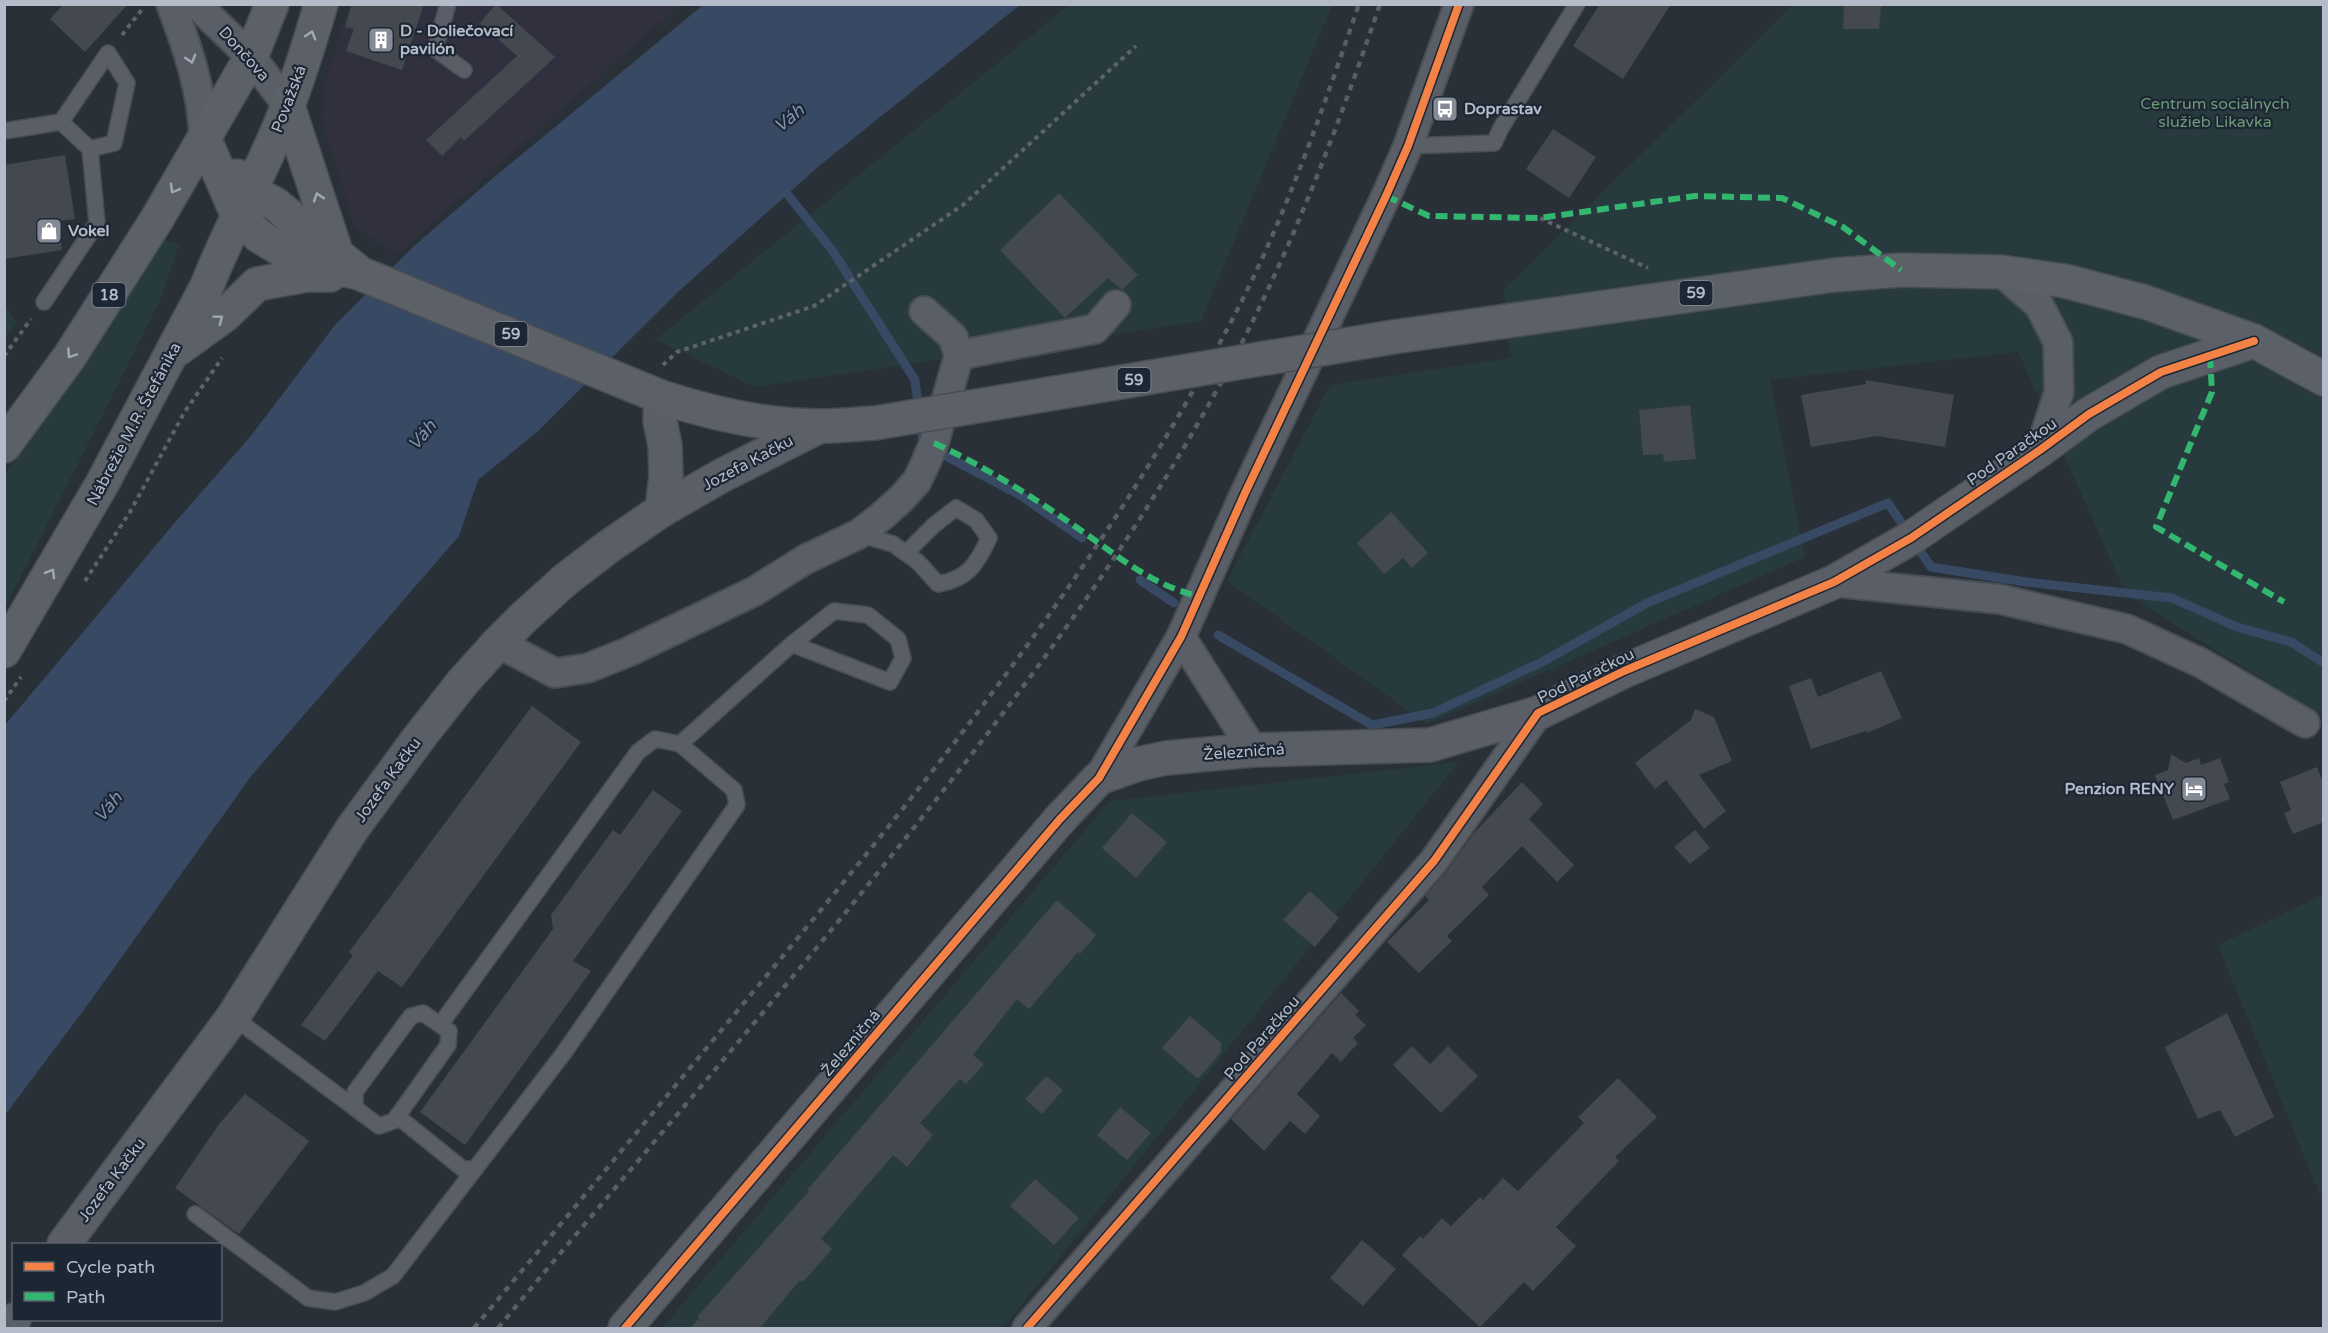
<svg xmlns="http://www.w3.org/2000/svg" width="2328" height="1333" viewBox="0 0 2328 1333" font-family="'Varela Round',sans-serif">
<rect width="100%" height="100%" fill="#2a3038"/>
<!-- medical -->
<polygon fill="#31303e" points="349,5 680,5 397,254 355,228 322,121 324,86"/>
<!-- green -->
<g fill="#273a3e">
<polygon points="1069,5 1332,5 1201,321 755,387 655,340"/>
<polygon points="1793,5 2323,5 2323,717 2126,594 2018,352 1770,380 1805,557 1427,724 1227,581 1330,385 1517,357 1510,355 1504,289"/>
<polygon points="165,240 179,245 160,301 5,608 5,475 96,348"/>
<polygon points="5,305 17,323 5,336 4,336"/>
<polygon points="1459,762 1003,1328 662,1328 1110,801"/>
<polygon points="2323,895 2323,1202 2218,945"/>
</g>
<!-- water -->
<polygon fill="#384963" points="703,5 1020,5 819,166 679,291 537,432 478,480 459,536 252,775 86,1007 5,1115 5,725 178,519 250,437 335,325 414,246 493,178"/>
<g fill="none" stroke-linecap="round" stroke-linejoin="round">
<!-- stream -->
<g stroke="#384963" stroke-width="9">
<polyline points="780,185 832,250 915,380 923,444 1020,495 1082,538"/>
<polyline points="1140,580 1174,603"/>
<polyline points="1218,635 1372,725 1433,713 1542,662 1647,603 1888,503 1931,567 2026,582 2172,598 2237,627 2291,642 2324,663"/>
</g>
</g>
<!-- building -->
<g fill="#444950">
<polygon points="64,4 128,4 85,52 50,19"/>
<polygon points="352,4 424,4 402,70 346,51 354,29 345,27"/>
<polygon points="496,4 555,57 464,141 461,137 442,156 426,140 517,56 480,23"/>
<polygon points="1600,4 1671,4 1623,79 1573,46"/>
<polygon points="1844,6 1881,6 1879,29 1843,29"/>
<polygon points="1553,129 1596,157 1569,198 1526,169"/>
<polygon points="65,155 75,219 59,221 62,250 4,259 4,165"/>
<polygon points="1059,193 1138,275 1122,290 1108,278 1065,318 1000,250"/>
<polygon points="1866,380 1954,395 1945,447 1877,436 1811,447 1801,395 1866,384"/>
<polygon points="1690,405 1696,459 1664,462 1663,454 1643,455 1639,410"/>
<polygon points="1391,512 1428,553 1412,568 1403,558 1384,574 1357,543"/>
<polygon points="1881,671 1902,718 1867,733 1866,731 1811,749 1789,686 1811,678 1818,697"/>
<polygon points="532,706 581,742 402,987 378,971 325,1041 301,1025 353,955 349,952"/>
<polygon points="1695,709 1714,717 1732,761 1699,775 1726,811 1704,829 1666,780 1655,789 1635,763 1691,720"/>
<polygon points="2171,754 2186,763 2199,758 2201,765 2220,758 2229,782 2224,784 2230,799 2173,820 2155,775 2168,770"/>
<polygon points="2317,767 2324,785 2324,822 2293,834 2284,813 2291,810 2280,782"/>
<polygon points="1522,782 1543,804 1529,819 1574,865 1557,882 1522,846 1482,887 1489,895 1447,936 1452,941 1419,973 1387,942 1429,900 1425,896 1447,871 1474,833"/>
<polygon points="653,790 682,811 573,961 591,971 465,1145 420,1112 553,929 551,915 613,830 620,835"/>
<polygon points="1132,813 1167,842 1136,878 1102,848"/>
<polygon points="1695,830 1710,848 1690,864 1674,847"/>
<polygon points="1310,891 1339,918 1315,947 1283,920"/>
<polygon points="1057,900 1096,935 1080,954 1078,952 1029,1009 1017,999 973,1055 984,1064 966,1084 960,1079 920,1123 933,1135 907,1167 893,1155 821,1239 832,1249 803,1282 800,1280 759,1329 690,1329 699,1318 698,1316 809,1191 807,1190"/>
<polygon points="1341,993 1359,1011 1355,1015 1366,1025 1353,1038 1358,1043 1341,1062 1332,1053 1297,1094 1320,1116 1305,1134 1290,1121 1264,1151 1231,1119"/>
<polygon points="2227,1013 2274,1117 2235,1137 2220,1110 2198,1119 2165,1047"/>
<polygon points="1190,1016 1221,1043 1221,1052 1198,1079 1162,1048"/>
<polygon points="1412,1046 1430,1064 1448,1046 1478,1076 1441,1113 1393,1065"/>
<polygon points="1046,1076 1063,1090 1042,1114 1025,1099"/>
<polygon points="1618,1078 1657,1117 1615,1157 1619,1161 1556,1227 1576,1246 1533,1291 1524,1282 1480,1327 1402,1255 1420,1236 1423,1239 1442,1218 1451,1226 1480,1197 1483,1200 1503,1178 1518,1191 1584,1123 1578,1117"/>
<polygon points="245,1094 309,1141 239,1234 175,1188 220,1123"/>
<polygon points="1120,1107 1151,1133 1127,1160 1097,1135"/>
<polygon points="1035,1179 1079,1218 1054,1245 1010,1206"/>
<polygon points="1362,1240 1396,1269 1363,1306 1330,1278"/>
</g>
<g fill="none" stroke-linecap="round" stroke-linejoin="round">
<defs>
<g id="service">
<polyline points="448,4 435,49 464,70"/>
<polyline points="4,131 61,122 108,53 127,83 114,143 90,149"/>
<polyline points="1408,146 1494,143 1501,128 1577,4"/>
<polyline points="44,302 97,223 90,149 61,122"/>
<path d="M859 534 893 544 918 562 938 584C968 579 977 564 989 538L976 520 956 508 934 525 906 553"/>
<polyline points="680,744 792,644 834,611 868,615 898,639 903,658 890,682 792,644"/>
<polyline points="233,1017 379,1126 394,1121 448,1045 449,1031 423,1013 411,1016 355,1092 355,1108"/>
<polyline points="397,1116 463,1169 475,1169 563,1054 737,805 734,790 680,744 655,739 638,752 440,1025"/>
<polyline points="195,1214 308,1298 335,1302 364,1293 393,1276 475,1169"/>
</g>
<g id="minor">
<path d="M171 4C188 49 202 90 204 138"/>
<polyline points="196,4 251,57 288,106"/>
<polyline points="2001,272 2039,305 2058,342 2059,392 2040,450"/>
<polyline points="959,355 1095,329 1116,305"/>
<polyline points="1834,582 1999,599 2127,629 2201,663 2305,723"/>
<polyline points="1181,637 1253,750"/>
<polyline points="498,643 555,673 588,668 628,652 755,591 806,559 859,534 882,516 901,499 917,481 926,462 934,443 959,355 953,337 924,311"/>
<polyline points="1099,778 1181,637 1245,493 1386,196 1408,146 1459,4"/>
<polyline points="1027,1328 1434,861 1538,713"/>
</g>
<g id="tertiary">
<polyline points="661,397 660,421 665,445 666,476 662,510"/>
<polyline points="64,1244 233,1017 352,829 418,739 462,683 498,643 523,618 565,580 608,547 662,510 721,476 820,426"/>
<polyline points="8,1328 14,1320"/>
<polyline points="625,1328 1060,819 1099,778 1138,764 1166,758 1253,750 1430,745 1538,713 1624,671 1834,582 1911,538 2040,450 2089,414 2161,372 2254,341"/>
</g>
<g id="primary">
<polyline points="288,106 336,252"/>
<path d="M204 138 238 216 259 236 298 260 359 273 661 397C713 414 765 426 820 426 838 426 857 424 875 423"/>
<polyline points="237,176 251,191 275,204 356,270"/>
<polyline points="1393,337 1834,275 1901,270 2001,272 2065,281 2145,302 2254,341 2324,379"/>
<polyline points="178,349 225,315 257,284 307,275 330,275"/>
<polyline points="4,446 70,356 157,219 251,57 272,4"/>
<path d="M4 651 102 484 207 286C231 224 265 167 288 105 301 72 311 38 321 4"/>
</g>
</defs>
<!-- service casing -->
<use href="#service" stroke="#484c53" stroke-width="18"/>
<!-- minor casing -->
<use href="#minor" stroke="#484c53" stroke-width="32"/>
<!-- tertiary casing -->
<use href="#tertiary" stroke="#484c53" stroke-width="36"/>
<!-- primary casing -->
<use href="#primary" stroke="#484c55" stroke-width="36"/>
<!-- path -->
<g stroke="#5d636a" stroke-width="4" stroke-dasharray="4.5 4.5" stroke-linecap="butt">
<polyline points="122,35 143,8"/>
<polyline points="1540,218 1648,268"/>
<polyline points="4,356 31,319"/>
<polyline points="663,365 677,352 814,306 963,205 1136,46"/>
<polyline points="85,581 130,512 184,413 222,358"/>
<polyline points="4,701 21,677"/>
</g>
<!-- service -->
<use href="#service" stroke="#5a5e66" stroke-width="15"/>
<!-- minor -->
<use href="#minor" stroke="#5a5e66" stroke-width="28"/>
<!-- tertiary -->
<use href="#tertiary" stroke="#5a5e66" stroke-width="33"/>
<!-- primary -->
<use href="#primary" stroke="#5c6168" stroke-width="33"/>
<!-- rail -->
<g stroke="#595d64" stroke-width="4.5" stroke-dasharray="6 6" stroke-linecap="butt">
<path d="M474 1328C574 1209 673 1088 773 968 942 764 1109 555 1233 318 1284 221 1323 109 1359 4"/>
<path d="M498 1328C638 1159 783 993 920 820 1025 688 1126 552 1209 404 1281 277 1333 142 1380 4"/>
</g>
<defs>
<polyline id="primary-bridge" points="875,423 1393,337"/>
</defs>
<!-- primary-bridge casing -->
<use href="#primary-bridge" stroke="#484c55" stroke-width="36" stroke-linecap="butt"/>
<!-- primary-bridge -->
<use href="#primary-bridge" stroke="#5c6168" stroke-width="33"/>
<!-- quiet -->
<g stroke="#33b770" stroke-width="6" stroke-dasharray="12 6" stroke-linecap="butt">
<polyline points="1386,196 1429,216 1540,218 1695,196 1782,198 1843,227 1901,270"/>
<polyline points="2210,356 2212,392 2156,527 2284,602"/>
<path d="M934 443C984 466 1031 496 1076 527 1116 554 1151 586 1199 596"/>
</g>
<defs>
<g id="cycleway">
<polyline points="625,1328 1060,819 1099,778 1181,637 1245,493 1386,196 1408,146 1459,4"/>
<polyline points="1027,1328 1434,861 1538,713 1624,671 1834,582 1911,538 2040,450 2089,414 2161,372 2254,341"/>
</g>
</defs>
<!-- cycleway casing -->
<use href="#cycleway" stroke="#1d2633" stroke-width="11"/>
<!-- cycleway -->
<use href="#cycleway" stroke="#f48246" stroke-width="8"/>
</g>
<!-- one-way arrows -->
<defs><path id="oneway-chevron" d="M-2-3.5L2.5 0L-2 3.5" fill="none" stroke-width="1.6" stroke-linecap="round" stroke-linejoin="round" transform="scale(1.5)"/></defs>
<g stroke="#a2aab6">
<use href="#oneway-chevron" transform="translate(311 35) rotate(-73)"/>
<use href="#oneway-chevron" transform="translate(174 189) rotate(120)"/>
<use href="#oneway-chevron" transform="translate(318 197) rotate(-108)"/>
<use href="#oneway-chevron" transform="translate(219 319) rotate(-37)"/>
<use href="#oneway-chevron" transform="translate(71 354) rotate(124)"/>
<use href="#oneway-chevron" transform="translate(51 573) rotate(-60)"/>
</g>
<use stroke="#a2a9b5" href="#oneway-chevron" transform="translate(191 59) rotate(73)"/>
<!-- icons -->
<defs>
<symbol id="building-square" viewBox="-11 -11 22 22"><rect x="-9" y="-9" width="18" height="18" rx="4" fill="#848b96" stroke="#1d2633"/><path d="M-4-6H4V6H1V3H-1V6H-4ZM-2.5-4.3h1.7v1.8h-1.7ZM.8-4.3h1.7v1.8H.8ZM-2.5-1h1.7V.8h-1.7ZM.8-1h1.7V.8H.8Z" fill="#fff"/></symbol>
<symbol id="bus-square" viewBox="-11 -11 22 22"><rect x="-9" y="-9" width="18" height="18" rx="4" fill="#848b96" stroke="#1d2633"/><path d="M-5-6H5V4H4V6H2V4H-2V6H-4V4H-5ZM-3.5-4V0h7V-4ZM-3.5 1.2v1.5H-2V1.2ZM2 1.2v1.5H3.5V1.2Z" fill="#fff"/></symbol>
<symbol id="shop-square" viewBox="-11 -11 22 22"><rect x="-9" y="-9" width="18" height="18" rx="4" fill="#848b96" stroke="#1d2633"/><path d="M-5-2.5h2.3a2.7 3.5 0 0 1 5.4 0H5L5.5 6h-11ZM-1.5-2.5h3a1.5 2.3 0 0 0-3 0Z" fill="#fff"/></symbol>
<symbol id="hotel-square" viewBox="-11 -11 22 22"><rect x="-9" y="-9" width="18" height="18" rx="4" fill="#848b96" stroke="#1d2633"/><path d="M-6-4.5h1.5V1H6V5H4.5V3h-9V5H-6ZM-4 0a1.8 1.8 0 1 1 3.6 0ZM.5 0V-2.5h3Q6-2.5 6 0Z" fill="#fff"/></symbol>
</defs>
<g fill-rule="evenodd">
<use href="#building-square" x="366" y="25" width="30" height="30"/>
<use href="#bus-square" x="1430" y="94" width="30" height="30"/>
<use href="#shop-square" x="34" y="216" width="30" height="30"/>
<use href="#hotel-square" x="2179" y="774" width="30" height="30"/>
</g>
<g text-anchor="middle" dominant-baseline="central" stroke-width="4.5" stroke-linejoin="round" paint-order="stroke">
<!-- shield labels -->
<g fill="#1d2633" stroke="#878f9c" stroke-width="1.5">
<rect x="1679.5" y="281" width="33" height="24" rx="4.5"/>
<rect x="92.5" y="283" width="33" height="24" rx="4.5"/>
<rect x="494.5" y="322" width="33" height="24" rx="4.5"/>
<rect x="1117.5" y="368" width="33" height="24" rx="4.5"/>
</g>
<g font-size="15" font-weight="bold" fill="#b4bcc9">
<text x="1696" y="293">59</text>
<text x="109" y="295">18</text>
<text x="511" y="334">59</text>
<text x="1134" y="380">59</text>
</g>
<!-- poi labels -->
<g font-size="16" font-weight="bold" fill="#b4bcc9" stroke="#1d2633" text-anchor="start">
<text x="400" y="31">D - Doliečovací<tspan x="400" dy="18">pavilón</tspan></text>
<text x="1464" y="109">Doprastav</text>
<text x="68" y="231">Vokel</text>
<text x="2174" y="789" text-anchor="end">Penzion RENY</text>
</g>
<!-- street labels -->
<g font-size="16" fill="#b4bcc9" stroke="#1d2633">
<text transform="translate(244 54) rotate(48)">Dončova</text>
<text transform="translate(289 99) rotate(-69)">Považská</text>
<text transform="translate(134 424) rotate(-62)">Nábrežie M.R. Štefánika</text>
<text transform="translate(2012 452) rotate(-35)">Pod Paračkou</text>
<text transform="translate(748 463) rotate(-28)">Jozefa Kačku</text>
<text transform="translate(1586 676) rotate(-26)">Pod Paračkou</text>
<text transform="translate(1244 752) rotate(-4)">Železničná</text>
<text transform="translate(388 780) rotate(-54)">Jozefa Kačku</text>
<text transform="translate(1262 1038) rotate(-49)">Pod Paračkou</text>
<text transform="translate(851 1043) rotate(-50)">Železničná</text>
<text transform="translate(112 1180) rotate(-53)">Jozefa Kačku</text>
</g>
<!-- park labels -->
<g font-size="16" fill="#6b9a76" stroke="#1d2633">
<text x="2215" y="104">Centrum sociálnych<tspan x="2215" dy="18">služieb Likavka</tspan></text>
</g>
<!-- water labels -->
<g font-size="18" font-style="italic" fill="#7c92b1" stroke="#1d2633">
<text transform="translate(789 118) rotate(-40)">Váh</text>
<text transform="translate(422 435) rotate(-50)">Váh</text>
<text transform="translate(108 807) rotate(-50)">Váh</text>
</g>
</g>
<!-- border -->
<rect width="2328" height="1333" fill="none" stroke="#b4bcc9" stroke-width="12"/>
<!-- legend -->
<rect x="12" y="1243" width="210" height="78" fill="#1d2633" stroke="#59626f" stroke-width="1.5"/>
<rect x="24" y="1262" width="30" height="9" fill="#f48246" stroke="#59626f" stroke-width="1.5"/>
<text x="66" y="1273" font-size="18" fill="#b4bcc9">Cycle path</text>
<rect x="24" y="1292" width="30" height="9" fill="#33b770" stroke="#59626f" stroke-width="1.5"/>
<text x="66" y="1303" font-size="18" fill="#b4bcc9">Path</text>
</svg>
